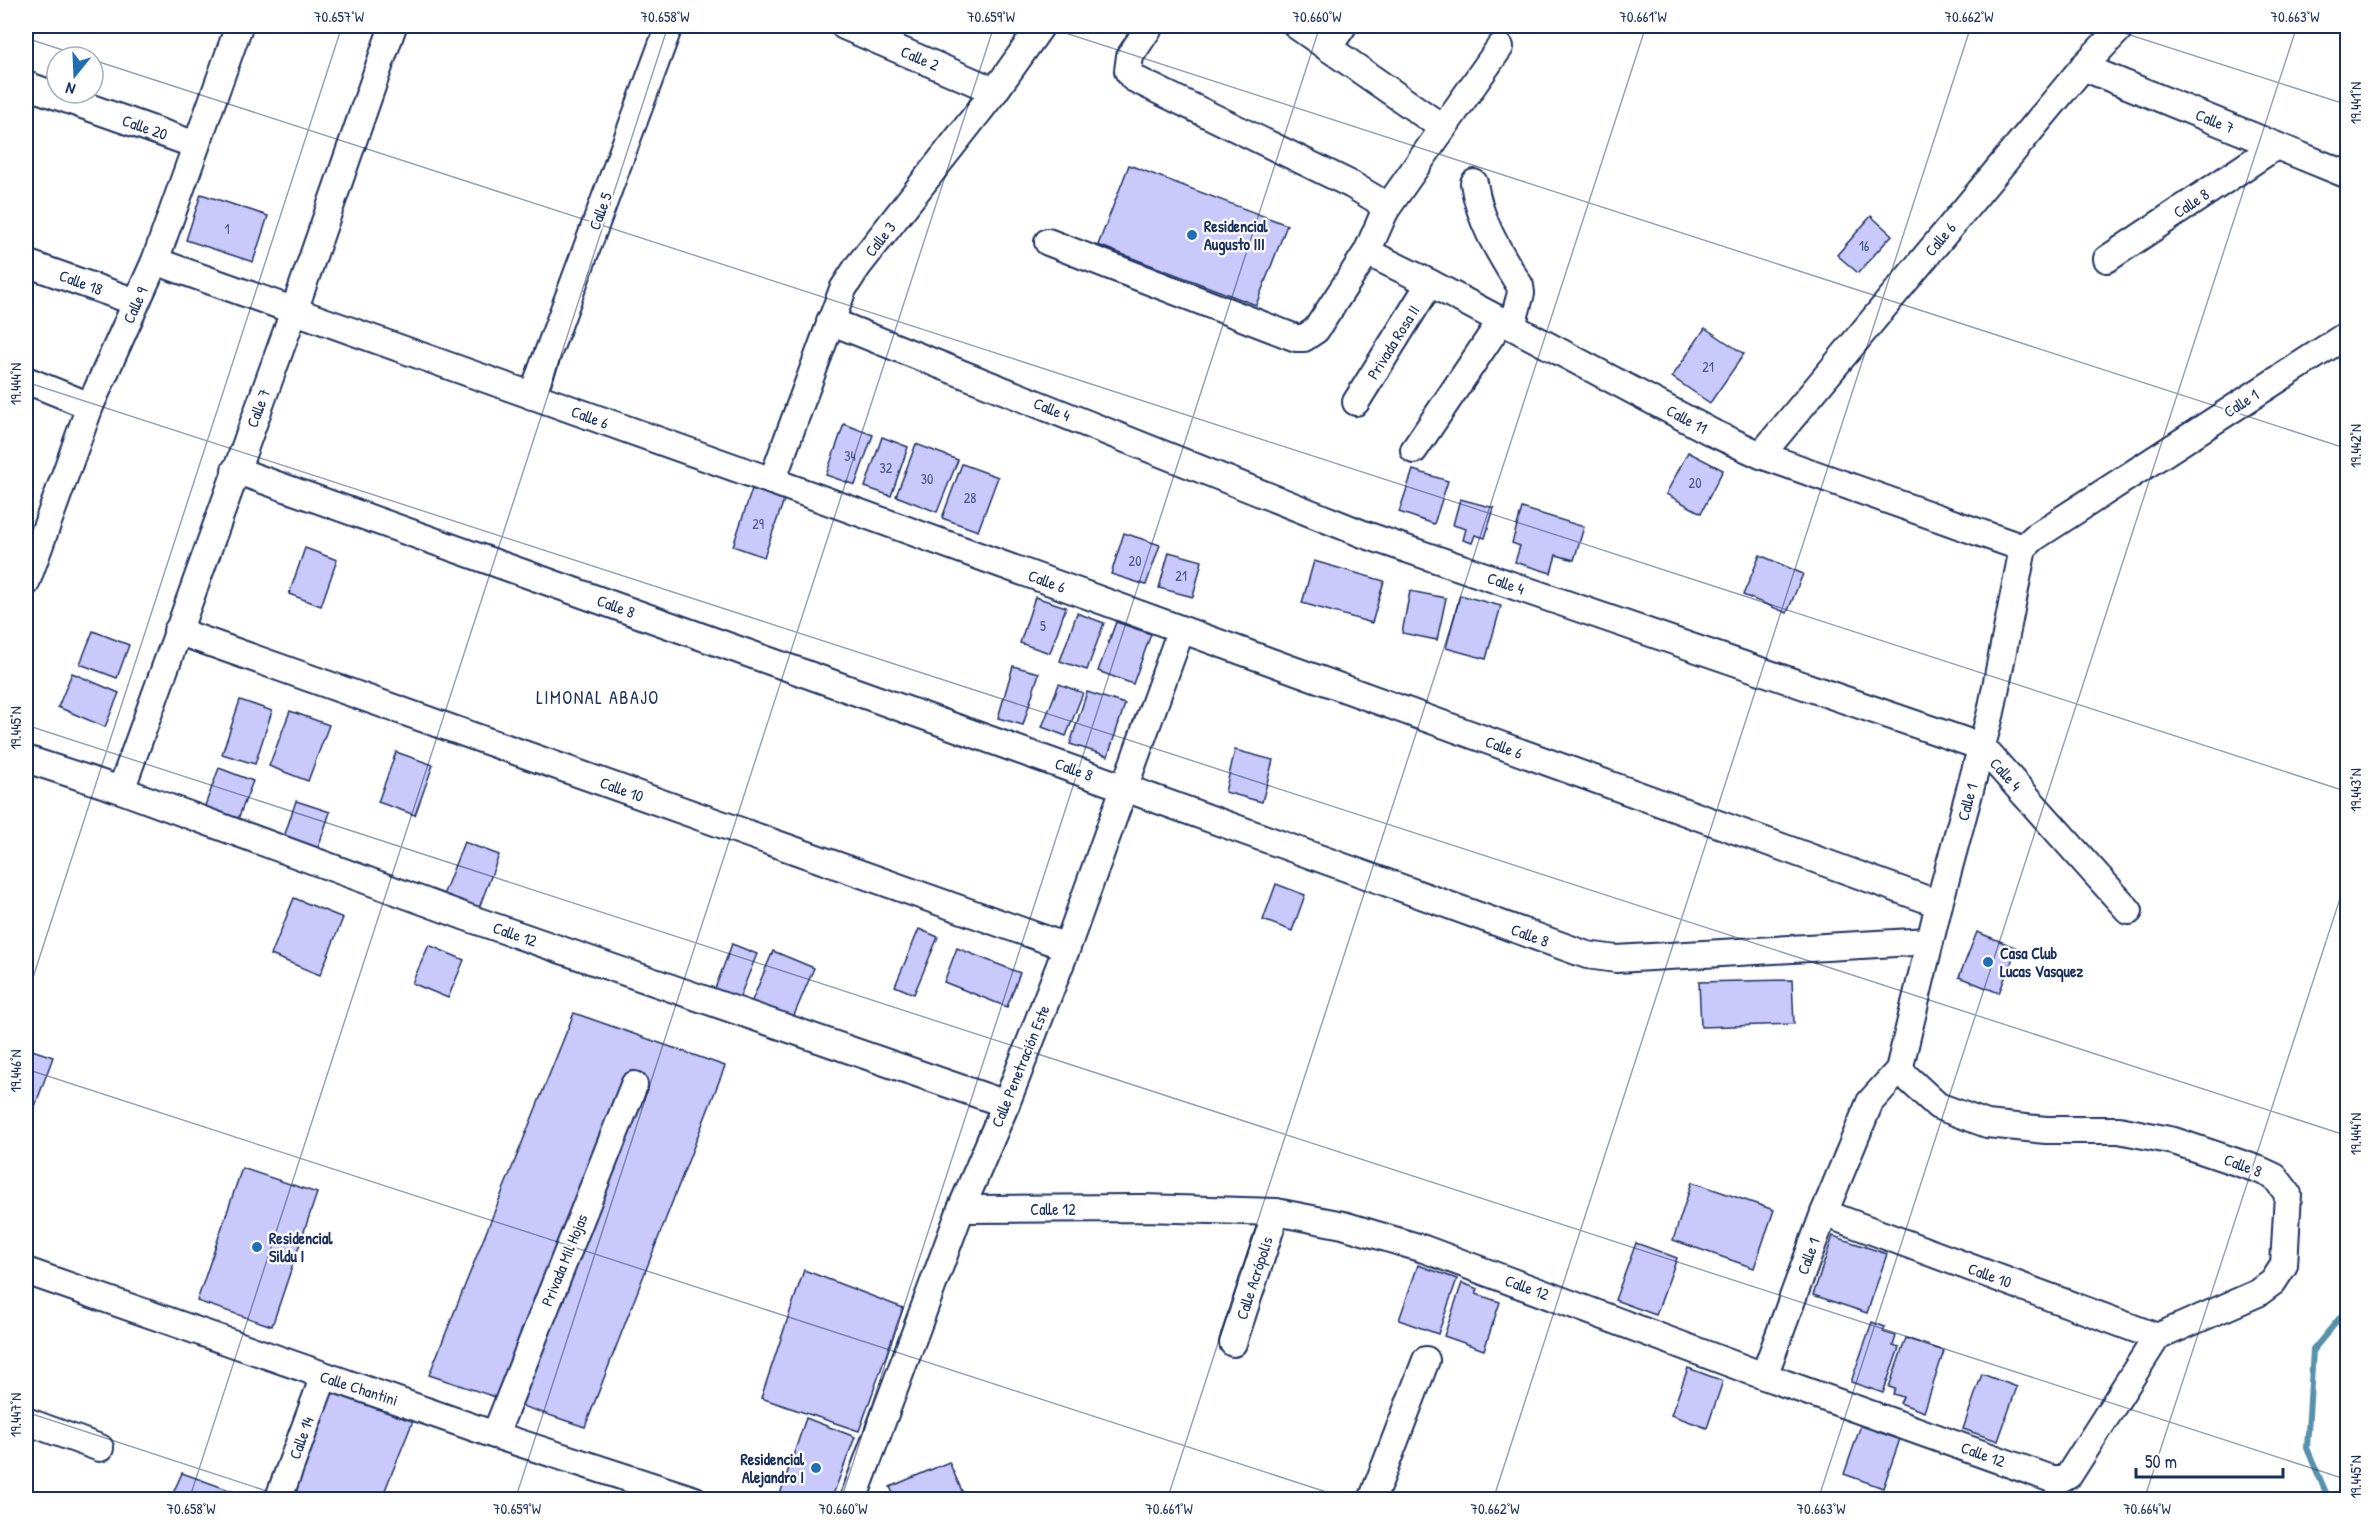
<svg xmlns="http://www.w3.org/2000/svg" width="2373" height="1525" viewBox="0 0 2373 1525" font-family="'Patrick Hand',sans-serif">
<rect width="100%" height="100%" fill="#fff"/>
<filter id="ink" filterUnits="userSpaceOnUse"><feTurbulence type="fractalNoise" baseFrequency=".0167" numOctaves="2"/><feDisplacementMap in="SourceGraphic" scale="12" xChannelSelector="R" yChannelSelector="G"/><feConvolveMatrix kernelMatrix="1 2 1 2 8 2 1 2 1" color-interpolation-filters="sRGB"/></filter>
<g filter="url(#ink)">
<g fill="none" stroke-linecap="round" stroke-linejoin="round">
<!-- stream -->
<polyline stroke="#5991ab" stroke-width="6" points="2329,1500 2307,1448 2313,1350 2348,1308"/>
</g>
<!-- building -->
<g fill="#cac9fc" stroke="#1b2f5e" stroke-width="1.5">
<polygon points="1129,165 1287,225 1256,305 1098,245"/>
<polygon points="201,194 268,216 253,262 186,240"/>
<polygon points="1871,216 1892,235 1858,273 1837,255"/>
<polygon points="1705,328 1744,354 1710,403 1672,377"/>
<polygon points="844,424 873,435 855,485 826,475"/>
<polygon points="882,437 908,447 891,496 865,487"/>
<polygon points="916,444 958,460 937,512 896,496"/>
<polygon points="1688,452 1723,470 1701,513 1666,494"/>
<polygon points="962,464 998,477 978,531 942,518"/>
<polygon points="1413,470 1448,481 1434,524 1399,512"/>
<polygon points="752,489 784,500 764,557 733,546"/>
<polygon points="1460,499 1494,508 1485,538 1475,535 1472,543 1463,540 1466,529 1453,525"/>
<polygon points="1522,508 1584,527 1574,560 1556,555 1551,573 1515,562 1520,546 1512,543"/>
<polygon points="1124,533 1160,545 1146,585 1111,574"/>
<polygon points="305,548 337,560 321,606 289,594"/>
<polygon points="1169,552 1202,561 1193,597 1159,588"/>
<polygon points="1760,555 1803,574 1787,613 1743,595"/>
<polygon points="1314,561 1384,581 1372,623 1302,603"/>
<polygon points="1410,591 1446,598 1437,640 1402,633"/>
<polygon points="1460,595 1501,606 1486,659 1446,648"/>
<polygon points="1035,597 1066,607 1050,653 1020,643"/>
<polygon points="1077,613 1104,623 1087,670 1060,661"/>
<polygon points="1116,622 1151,634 1133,684 1098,671"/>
<polygon points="93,631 129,645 117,678 80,664"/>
<polygon points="1013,666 1039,673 1023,725 998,718"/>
<polygon points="72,673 119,693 105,727 58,707"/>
<polygon points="1059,684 1083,693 1066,736 1042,727"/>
<polygon points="1087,692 1125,704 1108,756 1070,744"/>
<polygon points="240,700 272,711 255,764 222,754"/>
<polygon points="290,711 329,725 308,781 269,766"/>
<polygon points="1235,750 1273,760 1262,802 1225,792"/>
<polygon points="396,752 433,765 415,815 378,802"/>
<polygon points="219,768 253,781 236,824 203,811"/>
<polygon points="296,801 330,812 317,851 283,840"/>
<polygon points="464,842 499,855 476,916 440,903"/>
<polygon points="1276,884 1305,895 1292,931 1263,920"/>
<polygon points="294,898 343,918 320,975 271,955"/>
<polygon points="919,929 938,937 914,994 895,986"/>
<polygon points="1977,932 2017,948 1999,993 1959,977"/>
<polygon points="732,944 757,954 738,1001 714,991"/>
<polygon points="429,945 464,960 448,998 412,983"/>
<polygon points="957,948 1020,973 1007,1007 944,982"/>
<polygon points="773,951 814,968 792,1020 751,1003"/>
<polygon points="1792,980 1794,1024 1701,1027 1699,982"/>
<polygon points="574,1013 725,1066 585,1427 429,1375"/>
<polygon points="26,1048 53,1057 26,1131"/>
<polygon points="242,1168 317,1193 272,1326 197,1301"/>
<polygon points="1692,1182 1774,1210 1754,1268 1673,1240"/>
<polygon points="1833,1236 1887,1254 1867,1313 1813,1295"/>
<polygon points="1636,1243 1677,1258 1656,1315 1615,1300"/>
<polygon points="1418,1265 1457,1279 1438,1334 1399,1320"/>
<polygon points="804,1270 903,1308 859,1431 761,1398"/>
<polygon points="1462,1283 1478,1289 1476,1294 1500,1302 1484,1350 1444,1336"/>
<polygon points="1872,1322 1885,1327 1883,1332 1896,1336 1893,1346 1899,1348 1883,1393 1851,1382"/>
<polygon points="1906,1338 1944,1351 1924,1412 1900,1403 1903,1397 1893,1394 1895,1389 1889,1387"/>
<polygon points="1688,1368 1723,1381 1707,1428 1671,1415"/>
<polygon points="1982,1374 2017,1387 1998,1441 1963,1429"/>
<polygon points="330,1392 413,1421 381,1500 317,1500 293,1490"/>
<polygon points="806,1418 855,1437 831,1500 778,1500"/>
<polygon points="1861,1425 1900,1439 1883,1488 1844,1474"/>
<polygon points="949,1462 966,1500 896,1500 890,1487"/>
<polygon points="182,1473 257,1500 170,1500"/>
</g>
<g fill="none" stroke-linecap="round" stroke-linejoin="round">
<defs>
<g id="minor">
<polyline points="844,26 995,91"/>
<polyline points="1297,26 1443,128"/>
<polyline points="1328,48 1343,26"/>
<polyline points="2083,67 2348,175"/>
<polyline points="26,85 196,145"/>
<path d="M1474 183C1480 223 1499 252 1520 286L1521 293 1512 326"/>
<polyline points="1385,211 1500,47"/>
<polyline points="1048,242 1296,338 1304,338 1316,330 1367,252 1385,211 1377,200 1352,185 1133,78 1128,71 1130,56 1150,26"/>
<polyline points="1367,252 1430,283 1713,433 1761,455 2023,548"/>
<polyline points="2107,259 2276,146"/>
<polyline points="155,261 772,481 1939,904"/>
<polyline points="26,263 136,302"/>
<polyline points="830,321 1363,534 1982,747 2129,911"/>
<polyline points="26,380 90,406"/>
<polyline points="532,396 669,26"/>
<polyline points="1356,402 1430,283"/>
<polyline points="1414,450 1501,321"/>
<polyline points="1761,455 2083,67 2122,26"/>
<polyline points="235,470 1125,788 1587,955 1616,959 1930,941"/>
<polyline points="772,481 843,289 858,266 995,91 1041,26"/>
<polyline points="26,583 90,406 155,261 239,26"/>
<polyline points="177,631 1067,947"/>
<polyline points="26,759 121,790 469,918 1006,1104"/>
<polyline points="121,790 294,311 393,26"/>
<polyline points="961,1209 1144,1208 1276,1212 1343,1225 1424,1249 1764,1376 2052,1479 2062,1479 2069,1475 2157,1337 2258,1293 2273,1282 2284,1265 2288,1194 2275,1177 2260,1170 2174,1141 2119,1130 2046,1130 1987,1124 1938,1106 1899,1070"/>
<polyline points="1824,1213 2157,1337"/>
<polyline points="26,1271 495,1435 695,1500"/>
<polyline points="1233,1343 1276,1212"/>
<polyline points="1764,1376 1824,1213 1870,1102 1899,1070 1939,904 1991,712 2023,548 2035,537 2348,334"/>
<polyline points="26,1421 100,1448"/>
<polyline points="495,1435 634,1085"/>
<polyline points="278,1500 324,1376"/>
<polyline points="853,1500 961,1209 1006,1104 1067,947 1181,630"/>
<polyline points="1372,1500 1426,1360"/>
</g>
</defs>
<!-- minor casing -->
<use href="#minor" stroke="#1b2f5e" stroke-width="30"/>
<!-- minor -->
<use href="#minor" stroke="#fff" stroke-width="26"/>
</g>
</g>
<!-- ticks -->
<path fill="none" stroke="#1b2f5e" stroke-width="1.5" stroke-opacity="0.45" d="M1044 26 2348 449M2102 26 2348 105M26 38 84 57M93 60 2348 792M26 382 2348 1136M26 725 2348 1480M26 999 342 26M26 1069 1351 1500M26 1412 294 1500M189 1500 668 26M515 1500 994 26M841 1500 1320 26M1167 1500 1646 26M1493 1500 1971 26M1818 1500 2297 26M2144 1500 2348 874"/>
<!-- markers -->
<g fill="#1f6fb2" stroke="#fff" stroke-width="2">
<circle cx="1192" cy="235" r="6"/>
<circle cx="1988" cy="962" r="6"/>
<circle cx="257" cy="1247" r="6"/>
<circle cx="816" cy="1468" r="6"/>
</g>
<g text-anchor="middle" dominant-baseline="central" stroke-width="4.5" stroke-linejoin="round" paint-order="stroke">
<!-- number labels -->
<g font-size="14" fill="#475686">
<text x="227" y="228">1</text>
<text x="1864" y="245">16</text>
<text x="1708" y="366">21</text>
<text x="850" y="455">34</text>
<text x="886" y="467">32</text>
<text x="927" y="478">30</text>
<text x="1695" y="482">20</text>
<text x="970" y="497">28</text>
<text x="758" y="523">29</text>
<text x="1135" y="560">20</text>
<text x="1181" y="575">21</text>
<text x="1043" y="625">5</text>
</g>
<!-- street labels -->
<g font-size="16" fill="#1b2f5e" stroke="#fff">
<text transform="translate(920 58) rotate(23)">Calle 2</text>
<text transform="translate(2215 121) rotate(22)">Calle 7</text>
<text transform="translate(145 127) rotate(19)">Calle 20</text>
<text transform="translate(2191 203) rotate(-34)">Calle 8</text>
<text transform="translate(600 211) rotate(-70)">Calle 5</text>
<text transform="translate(880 239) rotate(-52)">Calle 3</text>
<text transform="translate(1940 239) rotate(-50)">Calle 6</text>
<text transform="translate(81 282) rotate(20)">Calle 18</text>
<text transform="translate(135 305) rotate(-66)">Calle 9</text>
<text transform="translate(1393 342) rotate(-58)">Privada Rosa II</text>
<text transform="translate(2241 403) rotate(-33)">Calle 1</text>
<text transform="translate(258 408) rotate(-70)">Calle 7</text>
<text transform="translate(1052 409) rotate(22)">Calle 4</text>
<text transform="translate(590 417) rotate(20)">Calle 6</text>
<text transform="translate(1687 419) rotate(28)">Calle 11</text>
<text transform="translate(1047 581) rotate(20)">Calle 6</text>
<text transform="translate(1506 583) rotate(19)">Calle 4</text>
<text transform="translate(616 606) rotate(20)">Calle 8</text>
<text transform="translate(1504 747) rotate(20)">Calle 6</text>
<text transform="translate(1074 769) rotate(20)">Calle 8</text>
<text transform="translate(2006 774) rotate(48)">Calle 4</text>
<text transform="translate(622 789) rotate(20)">Calle 10</text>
<text transform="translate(1967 802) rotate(-75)">Calle 1</text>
<text transform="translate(515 934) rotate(19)">Calle 12</text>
<text transform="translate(1530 935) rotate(20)">Calle 8</text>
<text transform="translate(1020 1066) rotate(-68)">Calle Penetración Este</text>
<text transform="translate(2243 1165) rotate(20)">Calle 8</text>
<text x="1053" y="1209">Calle 12</text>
<text transform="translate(1808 1256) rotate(-70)">Calle 1</text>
<text transform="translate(564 1260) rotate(-68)">Privada Mil Hojas</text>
<text transform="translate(1990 1275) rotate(20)">Calle 10</text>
<text transform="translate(1254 1278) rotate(-72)">Calle Acrópolis</text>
<text transform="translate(1527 1287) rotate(20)">Calle 12</text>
<text transform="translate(359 1388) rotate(18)">Calle Chantini</text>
<text transform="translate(301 1438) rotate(-70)">Calle 14</text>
<text transform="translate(1983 1454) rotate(20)">Calle 12</text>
</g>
<!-- poi labels -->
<g font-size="16" font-weight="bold" fill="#1b2f5e" stroke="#fff" text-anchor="start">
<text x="1204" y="226">Residencial<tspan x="1204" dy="18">Augusto III</tspan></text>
<text x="2000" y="953">Casa Club<tspan x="2000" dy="18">Lucas Vasquez</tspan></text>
<text x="269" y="1238">Residencial<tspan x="269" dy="18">Sildu I</tspan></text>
<text x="804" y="1459" text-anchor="end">Residencial<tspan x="804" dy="18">Alejandro I</tspan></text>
</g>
<!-- neighbourhood labels -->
<g font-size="18" letter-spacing="1.5" fill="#1b2f5e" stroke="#fff">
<text x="598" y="697">LIMONAL ABAJO</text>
</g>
</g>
<!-- margin -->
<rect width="2373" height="1525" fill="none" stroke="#fff" stroke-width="66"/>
<!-- north arrow -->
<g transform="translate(75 75) rotate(198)"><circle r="28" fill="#ffffff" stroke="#a4acbf" stroke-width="1.5"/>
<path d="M0-4.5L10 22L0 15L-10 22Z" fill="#1f6fb2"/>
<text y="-9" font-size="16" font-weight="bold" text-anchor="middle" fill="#1b2f5e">N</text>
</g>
<!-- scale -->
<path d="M2136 1468v9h147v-9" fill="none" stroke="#1b2f5e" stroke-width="3"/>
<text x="2145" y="1468" font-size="18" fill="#1b2f5e" stroke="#ffffff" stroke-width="4.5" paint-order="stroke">50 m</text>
<rect x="33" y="33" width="2307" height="1459" fill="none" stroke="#1b2f5e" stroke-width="2"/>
<g font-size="15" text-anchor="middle" fill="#1b2f5e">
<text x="339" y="22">70.657°W</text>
<text x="665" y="22">70.658°W</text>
<text x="991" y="22">70.659°W</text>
<text x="1317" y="22">70.660°W</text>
<text x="1643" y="22">70.661°W</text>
<text x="1969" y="22">70.662°W</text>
<text x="2295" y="22">70.663°W</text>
<text transform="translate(2356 103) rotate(-90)" y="5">19.441°N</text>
<text transform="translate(16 384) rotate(-90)" y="5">19.444°N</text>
<text transform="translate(2356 446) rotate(-90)" y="5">19.442°N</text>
<text transform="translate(16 728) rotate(-90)" y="5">19.445°N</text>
<text transform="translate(2356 790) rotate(-90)" y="5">19.443°N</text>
<text transform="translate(16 1071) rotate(-90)" y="5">19.446°N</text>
<text transform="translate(2356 1134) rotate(-90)" y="5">19.444°N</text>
<text transform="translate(16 1415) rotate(-90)" y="5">19.447°N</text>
<text transform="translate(2356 1477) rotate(-90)" y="5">19.445°N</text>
<text x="191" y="1514">70.658°W</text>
<text x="517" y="1514">70.659°W</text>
<text x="843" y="1514">70.660°W</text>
<text x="1169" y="1514">70.661°W</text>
<text x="1495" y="1514">70.662°W</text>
<text x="1821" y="1514">70.663°W</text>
<text x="2147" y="1514">70.664°W</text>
</g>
</svg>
